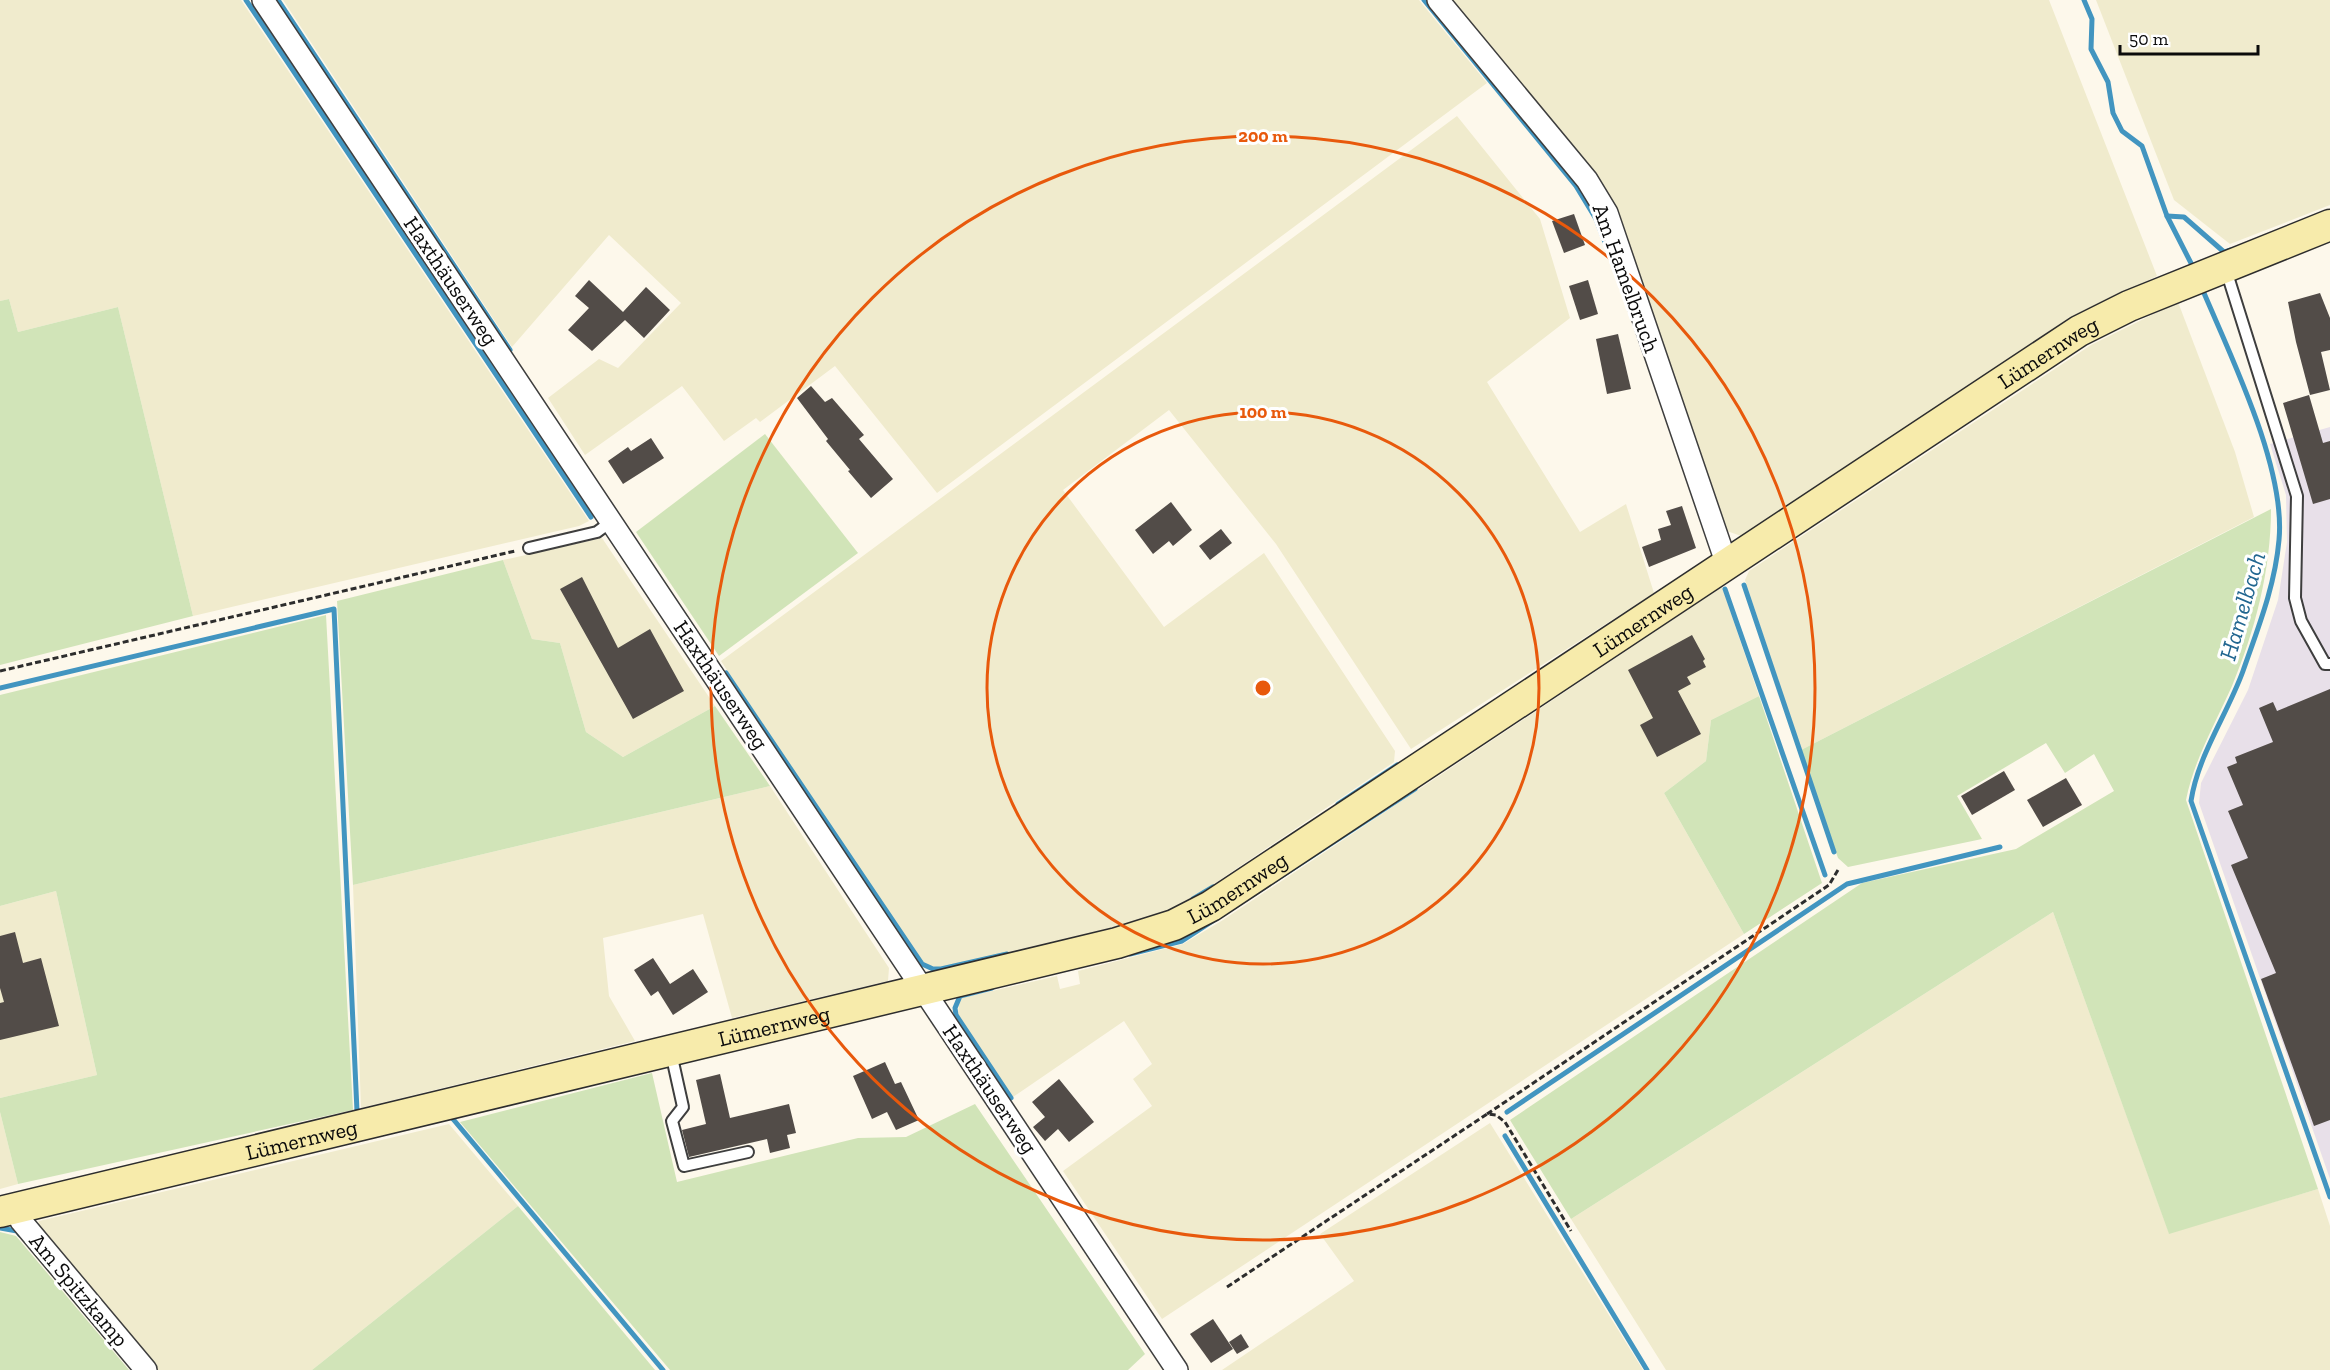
<svg xmlns="http://www.w3.org/2000/svg" width="2330" height="1370" viewBox="0 0 2330 1370" font-family="'Zilla Slab',serif">
<rect width="100%" height="100%" fill="#fdf8eb"/>
<!-- industrial -->
<polygon fill="#e8e0e9" points="2330,427 2330,1179 2199,803 2201,783 2248,690 2278,600 2287,542 2286,495 2270,444"/>
<!-- farmland -->
<g fill="#f0ebcd">
<polygon points="0,0 241,0 589,521 579,526 193,616 118,307 18,332 9,299 0,301"/>
<polygon points="283,0 1419,0 1487,83 937,493 835,366 760,422 756,418 724,441 682,386 585,455 548,398 599,359 618,368 681,303 609,235 512,347"/>
<polygon points="1453,0 2049,0 2157,276 2070,318 1741,536 1727,531 1614,209 1596,175"/>
<polygon points="2096,0 2330,0 2330,205 2230,244 2174,200"/>
<polygon points="1457,116 1540,219 1570,318 1487,382 1580,532 1626,504 1654,593 1411,749 1276,544 1169,410 1063,490 1164,627 1264,553 1395,751 1394,762 1205,890 1167,911 1115,927 941,968 922,964 721,661"/>
<polygon points="2178,302 2235,452 2254,517 1801,750 1745,580 1749,571 2091,345"/>
<polygon points="602,538 715,706 623,757 586,732 560,643 532,639 503,560"/>
<polygon points="1722,587 1759,696 1711,720 1706,761 1664,793 1744,934 1162,1319 1063,1171 1152,1106 1133,1079 1152,1064 1124,1021 1013,1097 958,1015 959,1002 962,998 1057,976 1060,989 1080,984 1078,971 1183,944 1223,920"/>
<polygon points="770,786 889,968 888,981 732,1018 703,914 603,938 609,996 635,1041 361,1108 353,885"/>
<polygon points="56,891 97,1075 0,1098 0,906"/>
<polygon points="2053,912 2169,1233 2318,1189 2330,1226 2330,1370 1666,1370 1571,1219"/>
<polygon points="0,1112 18,1184 0,1189"/>
<polygon points="1490,1123 1643,1370 1222,1370 1354,1281 1320,1234"/>
<polygon points="449,1124 518,1206 312,1370 153,1370 37,1229 39,1221"/>
</g>
<!-- green -->
<g fill="#d1e4b8">
<polygon points="9,299 18,332 118,307 193,616 0,665 0,301"/>
<polygon points="765,434 858,553 719,656 636,532"/>
<path d="M2271 509C2271 570 2255 631 2232 686 2215 724 2194 760 2186 800L2318 1189 2169 1234 2053 912 1571 1219 1510 1120 1862 883 2016 849 2114 791 2094 754 2065 773 2046 743 1957 796 1982 839 1848 867 1838 858 1801 750Z"/>
<polygon points="503,560 532,639 560,643 586,732 623,757 715,706 770,786 353,885 337,601"/>
<polygon points="326,615 353,1110 18,1184 0,1112 0,1098 97,1075 56,891 0,906 0,695"/>
<polygon points="1759,696 1822,883 1744,934 1664,793 1706,761 1711,720"/>
<polygon points="652,1073 677,1182 858,1138 906,1137 975,1104 1145,1354 1128,1370 670,1370 460,1122"/>
<polygon points="518,1206 655,1370 312,1370"/>
<polygon points="0,1232 16,1236 129,1370 0,1370"/>
</g>
<g fill="none" stroke-linecap="round" stroke-linejoin="round">
<!-- stream -->
<g stroke="#4295c0" stroke-width="5">
<polyline points="246,0 591,517"/>
<polyline points="278,0 510,350"/>
<polyline points="1424,0 1576,186 1596,219 1612,260"/>
<polyline points="2084,0 2092,19 2091,49 2108,82 2113,113 2122,131 2142,146 2167,216 2194,269"/>
<polyline points="2167,216 2184,217 2224,252 2230,250"/>
<path d="M2201 286C2230 355 2286 467 2279 540 2275 586 2258 628 2243 671 2227 715 2198 755 2191 801L2330 1197"/>
<polyline points="1744,585 1834,852"/>
<polyline points="1725,589 1825,875"/>
<polyline points="726,673 922,964 933,969 941,969 1007,954"/>
<polyline points="0,688 334,609 357,1111"/>
<polyline points="1338,804 1397,765"/>
<polyline points="1193,899 1213,887"/>
<polyline points="1130,954 1182,941 1415,789"/>
<polyline points="992,988 960,996 955,1008 956,1015 1011,1098"/>
<polyline points="1507,1112 1847,884 2000,847"/>
<polyline points="453,1119 663,1370"/>
<polyline points="1505,1136 1647,1370"/>
<polyline points="0,1228 17,1231 20,1235"/>
</g>
</g>
<!-- building -->
<g fill="#524c48">
<polygon points="1574,214 1585,245 1564,253 1552,221"/>
<polygon points="589,280 623,312 646,287 670,310 644,338 625,320 592,351 568,330 589,308 575,296"/>
<polygon points="1588,280 1598,314 1580,320 1569,286"/>
<polygon points="2320,293 2330,318 2330,350 2321,352 2330,390 2310,395 2296,342 2288,302"/>
<polygon points="1618,334 1631,389 1607,394 1596,339"/>
<polygon points="811,386 825,402 832,398 864,435 859,439 893,479 871,498 848,471 850,470 826,441 828,439 797,398"/>
<polygon points="2309,395 2323,443 2330,441 2330,499 2313,504 2283,403"/>
<polygon points="651,438 664,458 623,484 608,461 628,447 631,451"/>
<polygon points="1171,502 1192,530 1173,546 1169,541 1153,554 1135,530"/>
<polygon points="1682,506 1696,548 1649,567 1642,547 1661,540 1658,529 1671,525 1666,511"/>
<polygon points="1221,529 1232,543 1210,560 1199,546"/>
<polygon points="582,577 618,648 650,629 684,691 633,719 560,589"/>
<polygon points="1692,635 1705,659 1703,661 1706,667 1687,677 1691,684 1678,691 1701,734 1657,757 1640,725 1653,718 1628,670"/>
<polygon points="2330,689 2330,1120 2314,1126 2261,979 2276,973 2231,865 2248,858 2228,811 2243,805 2227,767 2237,763 2235,757 2273,742 2259,708 2273,702 2277,711"/>
<polygon points="2004,771 2015,790 1972,815 1961,796"/>
<polygon points="2066,778 2082,805 2043,827 2027,800"/>
<polygon points="15,932 23,963 41,958 59,1026 0,1040 0,1003 4,1002 0,988 0,936"/>
<polygon points="653,958 670,984 693,969 708,992 673,1015 658,991 651,996 634,970"/>
<polygon points="885,1062 895,1084 901,1082 919,1120 896,1130 887,1112 872,1119 853,1076"/>
<polygon points="720,1074 730,1118 789,1104 796,1133 787,1135 790,1148 770,1153 767,1139 689,1157 682,1130 706,1124 696,1080"/>
<polygon points="1059,1079 1094,1122 1069,1142 1058,1129 1045,1141 1033,1127 1045,1117 1032,1102"/>
<polygon points="1213,1319 1233,1349 1211,1363 1190,1334"/>
<polygon points="1241,1334 1249,1347 1237,1354 1229,1342"/>
</g>
<g fill="none" stroke-linecap="round" stroke-linejoin="round">
<defs>
<g id="lane">
<polyline points="2226,270 2297,496 2295,598 2301,621 2325,664 2330,664"/>
<polyline points="529,548 597,532 612,521"/>
<polyline points="671,1053 683,1107 672,1121 684,1166 748,1152"/>
</g>
<g id="street">
<polyline points="263,0 1177,1370"/>
<polyline points="1438,0 1587,180 1607,213 1727,565"/>
<polyline points="14,1208 21,1221 146,1370"/>
</g>
<g id="secondary">
<path id="s1" d="M0 1212 1117 943 1174 925 1211 906 2079 331 2129 306 2330 225"/>
</g>
</defs>
<!-- lane casing -->
<use href="#lane" stroke="#3e3e3e" stroke-width="14"/>
<!-- street casing -->
<use href="#street" stroke="#3e3e3e" stroke-width="24"/>
<!-- secondary casing -->
<use href="#secondary" stroke="#2d2d2d" stroke-width="33"/>
<!-- path -->
<g stroke="#2d2d2d" stroke-width="3" stroke-dasharray="6 3" stroke-linecap="butt">
<polyline points="0,671 515,551"/>
<polyline points="1487,1114 1829,885 1838,870"/>
<polyline points="1227,1287 1487,1114 1496,1115 1505,1122 1571,1231"/>
</g>
<!-- lane -->
<use href="#lane" stroke="#fff" stroke-width="10"/>
<!-- street -->
<use href="#street" stroke="#fff" stroke-width="21"/>
<!-- secondary -->
<use href="#secondary" stroke="#f7ebab" stroke-width="30"/>
</g>
<!-- distance rings -->
<g fill="none" stroke="#e8590c" stroke-width="3">
<circle cx="1263" cy="688" r="276"/>
<circle cx="1263" cy="688" r="552"/>
</g>
<g text-anchor="middle" dominant-baseline="central" stroke-width="6" stroke-linejoin="round" paint-order="stroke">
<!-- street labels -->
<g font-size="22" fill="#0b0b0b" stroke="#fff">
<text transform="translate(1626 278) rotate(70)">Am Hamelbruch</text>
<text transform="translate(451 281) rotate(56)">Haxthäuserweg</text>
<text stroke="none"><textPath href="#s1" startOffset="2254">Lümernweg</textPath></text>
<text stroke="none"><textPath href="#s1" startOffset="1768">Lümernweg</textPath></text>
<text transform="translate(721 685) rotate(56)">Haxthäuserweg</text>
<text stroke="none"><textPath href="#s1" startOffset="1282">Lümernweg</textPath></text>
<text stroke="none"><textPath href="#s1" startOffset="796">Lümernweg</textPath></text>
<text transform="translate(990 1089) rotate(56)">Haxthäuserweg</text>
<text stroke="none"><textPath href="#s1" startOffset="310">Lümernweg</textPath></text>
<text transform="translate(79 1290) rotate(50)">Am Spitzkamp</text>
</g>
<!-- water labels -->
<g font-size="24" font-style="italic" fill="#216690" stroke="#fff">
<text transform="translate(2242 606) rotate(-74)">Hamelbach</text>
</g>
</g>
<circle cx="1263" cy="688" r="9" fill="#e8590c" stroke="#fff" stroke-width="3"/>
<g font-size="18" text-anchor="middle" font-weight="bold" fill="#e8590c" stroke="#fff" stroke-width="6" stroke-linejoin="round" paint-order="stroke">
<text x="1263" y="142">200 m</text>
<text x="1263" y="418">100 m</text>
</g>
<!-- scale -->
<path d="M2120 45v9h138v-9" fill="none" stroke="#0b0b0b" stroke-width="3"/>
<text x="2129" y="45" font-size="18" fill="#0b0b0b" stroke="#ffffff" stroke-width="4.5" paint-order="stroke">50 m</text>
</svg>
